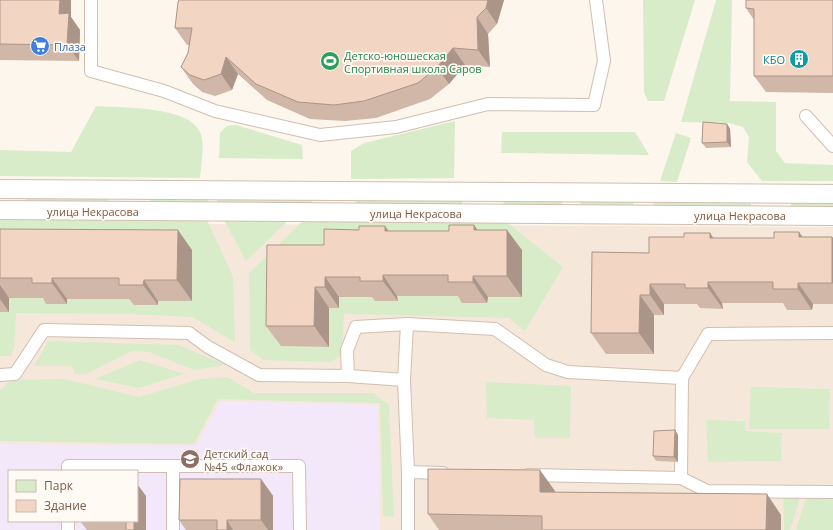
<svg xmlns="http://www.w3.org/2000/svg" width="833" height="530" viewBox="0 0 833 530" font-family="'Open Sans',sans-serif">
<rect width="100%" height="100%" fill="#fdf6ec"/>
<!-- residential -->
<path fill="#f5e8da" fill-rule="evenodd" d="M0 223 833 227V530H0ZM9 471H137V521H9Z"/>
<!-- education -->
<path fill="#f3e8fa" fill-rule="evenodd" d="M220 401 378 405 380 530H0V444L196 446ZM9 471H137V521H9Z"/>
<!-- green -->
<g fill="#d8ecc9">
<polygon points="643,0 695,0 664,101 648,101 644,92"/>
<polygon points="716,0 732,0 730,101 776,102 776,151 785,163 833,165 833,181 762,181 747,162 749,137 743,127 730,123 681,122"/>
<path d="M96 106C121 108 197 105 202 138 204 150 201 166 200 178L0 176V150L71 152Z"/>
<polygon points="455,121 454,178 351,179 351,151 364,143"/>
<polygon points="236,125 302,145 303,159 219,158 220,133 227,126"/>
<polygon points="502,132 635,132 649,155 501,153"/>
<polygon points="676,133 691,138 677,182 660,181"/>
<polygon points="26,192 108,193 108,208 25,208"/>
<polygon points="150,193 208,194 208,207 150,207"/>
<polygon points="217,193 312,194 312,208 217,207"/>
<polygon points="356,194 463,196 462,210 355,208"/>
<polygon points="504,196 563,196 562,209 503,209"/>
<polygon points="580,196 636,197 632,208 581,207"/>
<polygon points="656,196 751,197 751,211 652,209"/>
<polygon points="791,197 833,199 833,211 791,211"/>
<polygon points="0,216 206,218 233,277 235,342 192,317 130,314 16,313 14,348 11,356 0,356"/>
<polygon points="292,217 246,261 223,218"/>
<polygon points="307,217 503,219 563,267 525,331 509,318 344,314 342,348 339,357 330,362 263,360 250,350 249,273"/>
<polygon points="48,341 179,345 226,365 194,370 149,352 132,351 86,374 75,374 72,366 34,366"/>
<polygon points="140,360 184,374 139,388 95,379"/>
<polygon points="227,377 254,393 373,393 389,405 394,517 383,516 380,403 218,399 194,444 0,441 0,390 12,380 64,379 139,397 200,379"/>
<polygon points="486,382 571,386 570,438 535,438 534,420 487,418"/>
<polygon points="751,387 830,389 829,429 749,429"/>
<polygon points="706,420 745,421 745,431 782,433 781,461 708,462"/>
<polygon points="783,495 801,495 790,530 784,530"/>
<polygon points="807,495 833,495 833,530 796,530"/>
</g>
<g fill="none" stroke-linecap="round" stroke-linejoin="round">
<defs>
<g id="service">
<polyline points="91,0 91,71 164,91 215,111 320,135 396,127 488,104 594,105 604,61 596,0"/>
<polyline points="806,116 833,146"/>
<polyline points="0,375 15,374 44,330 189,333 208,347 259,375 348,376 404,380 408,472 408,530"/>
<polyline points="348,376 347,350 356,327 407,324 495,329 546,365 568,372 682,378 708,334 833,333"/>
<polyline points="404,380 407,324"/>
<polyline points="68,471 68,466 299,466 300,530"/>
<polyline points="408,472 443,473"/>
<polyline points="528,475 681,478 682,378"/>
<polyline points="681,478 707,491 833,492"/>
<polyline points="68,530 68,521"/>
<polyline points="173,530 173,466"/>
</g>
<g id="pedestrian">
<polyline points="0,189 833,194"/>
<polyline points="0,210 833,216"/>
</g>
</defs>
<!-- service casing -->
<use href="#service" stroke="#d1beb0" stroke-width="14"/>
<!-- pedestrian casing -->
<use href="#pedestrian" stroke="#d1beb0" stroke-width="20"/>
<!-- service -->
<use href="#service" stroke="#fff" stroke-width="12"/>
<!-- pedestrian -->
<use href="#pedestrian" stroke="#fff" stroke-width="18"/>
</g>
<!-- wall -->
<g fill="#d1b7a8">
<polygon points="0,0 71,0 71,17 80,30 79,61 0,60"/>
<polygon points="179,0 504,0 497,24 488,34 490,67 465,65 449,84 430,99 376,118 345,121 310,119 267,100 238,74 232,90 215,96 202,92 193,84 181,67 188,53 189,45 187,45 175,28"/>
<polygon points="833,0 833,93 766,92 754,76 754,20 746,8"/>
<polygon points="727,124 730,129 731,147 706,148 702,143"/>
<polygon points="474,225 477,230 522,250 522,297 488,297 487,303 462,303 458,296 397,296 398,301 375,301 372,297 339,297 339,308 329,308 329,347 281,346 266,326 324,245 359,230 385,226 388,231 449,231"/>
<polygon points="0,229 192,250 192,301 158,301 158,305 134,305 129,299 67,299 67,304 46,304 43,298 9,298 9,312 0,312"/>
<polygon points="710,233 713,238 774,238 832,237 833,238 833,304 813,304 812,310 787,310 783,303 722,303 723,309 700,308 697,304 664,304 664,315 654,315 654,354 606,354 591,333 649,253 684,237"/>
<polygon points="675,430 678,435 678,462 656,461 653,456"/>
<polygon points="261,479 273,496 273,530 186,530 179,520"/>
<polygon points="137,484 146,496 146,530 87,530 80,521 137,521"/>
<polygon points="555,491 555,492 781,515 781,530 439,530 428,514"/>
</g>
<!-- shaded-wall -->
<g fill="#aa9588">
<polygon points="60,0 71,0 71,17 80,30 79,61 67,45 59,14"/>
<polygon points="488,0 504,0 497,24 486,8"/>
<polygon points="477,17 488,34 490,67 478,50"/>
<polygon points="453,48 465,65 449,84 437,67"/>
<polygon points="226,57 238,74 232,90 221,74"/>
<polygon points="727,124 730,129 731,147 727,142"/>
<polygon points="474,225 489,246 474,230"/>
<polygon points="385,226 399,246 385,231"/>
<polygon points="178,230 192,250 192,301 177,280"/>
<polygon points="507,230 522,250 522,297 507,276"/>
<polygon points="799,232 814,253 799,237"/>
<polygon points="710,233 724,254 710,238"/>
<polygon points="832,237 833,238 833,284 832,283"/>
<polygon points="383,275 397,296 398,301 383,281"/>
<polygon points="473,276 488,297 487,303 473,282"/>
<polygon points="325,277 339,297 339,308 325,287"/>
<polygon points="52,278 67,299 67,304 52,283"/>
<polygon points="144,280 158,301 158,305 143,285"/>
<polygon points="708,282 722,303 723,309 708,288"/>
<polygon points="798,283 813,304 812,310 798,289"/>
<polygon points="650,284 664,304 664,315 650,295"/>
<polygon points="0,285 9,298 9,312 0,299"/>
<polygon points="315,287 329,308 329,347 314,326"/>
<polygon points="640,295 654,315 654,354 639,333"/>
<polygon points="675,430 678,435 678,462 674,457"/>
<polygon points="540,470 555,491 555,512 540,492"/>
<polygon points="261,479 273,496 273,530 268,530 261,520"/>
<polygon points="137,484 146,496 146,530 134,530 134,521 137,521"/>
<polygon points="767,494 781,515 781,530 766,530"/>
<polygon points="227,520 233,530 227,530"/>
</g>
<!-- building -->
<g fill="#f3d5c3" stroke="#aa9588">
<polygon points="0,0 60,0 59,14 69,13 67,45 0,44"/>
<polygon points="179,0 488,0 486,8 477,17 478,50 453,48 437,67 418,83 364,101 334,105 298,102 256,84 226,57 221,74 204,80 190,75 181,67 188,53 192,28 175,28 178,2"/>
<polygon points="746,0 833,0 833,76 754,76 754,9 746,8"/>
<polygon points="703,122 727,124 727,142 702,143"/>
<polygon points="449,225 474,225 474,230 507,230 507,276 473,276 473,282 448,282 448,275 383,275 383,281 360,281 360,277 325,277 325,287 315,287 314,326 266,326 267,245 324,245 324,229 359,230 359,226 385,226 385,231 449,231"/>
<polygon points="0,229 178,230 177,280 144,280 143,285 119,285 119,278 52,278 52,283 32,283 32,278 0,278"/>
<polygon points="774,232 799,232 799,237 832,237 832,283 798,283 798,289 773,289 773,282 708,282 708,288 685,288 685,284 650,284 650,295 640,295 639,333 591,333 592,252 649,253 649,237 684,237 684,233 710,233 710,238 774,238"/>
<polygon points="675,430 674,457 653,456 654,431"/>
<polygon points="428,469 540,470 540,492 767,494 766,530 542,530 542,516 428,514"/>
<polygon points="180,479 261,479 261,520 227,520 227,530 217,530 217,520 179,520"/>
<polygon points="80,521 134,521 134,530 126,530 126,521"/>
</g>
<!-- icons -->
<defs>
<symbol id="supermarket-disc" viewBox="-11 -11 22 22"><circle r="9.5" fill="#3f7fe0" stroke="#fffaf3"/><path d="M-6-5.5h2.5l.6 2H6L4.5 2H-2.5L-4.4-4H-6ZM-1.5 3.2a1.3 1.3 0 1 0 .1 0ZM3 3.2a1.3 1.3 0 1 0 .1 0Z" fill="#fff"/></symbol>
<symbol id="building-disc" viewBox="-11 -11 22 22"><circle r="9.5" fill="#0f9aa8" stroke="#fffaf3"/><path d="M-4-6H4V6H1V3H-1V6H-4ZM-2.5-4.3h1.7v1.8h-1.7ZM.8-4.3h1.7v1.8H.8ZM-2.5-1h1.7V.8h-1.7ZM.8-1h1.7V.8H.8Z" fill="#fff"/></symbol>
<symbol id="stadium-disc" viewBox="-11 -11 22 22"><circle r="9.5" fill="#2e9e5b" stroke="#fffaf3"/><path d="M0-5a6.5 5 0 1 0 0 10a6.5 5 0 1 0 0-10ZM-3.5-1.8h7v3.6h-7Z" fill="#fff"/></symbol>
<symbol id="school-disc" viewBox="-11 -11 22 22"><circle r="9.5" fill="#8d6e63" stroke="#fffaf3"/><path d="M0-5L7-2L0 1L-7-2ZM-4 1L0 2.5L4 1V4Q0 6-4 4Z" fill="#fff"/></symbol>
</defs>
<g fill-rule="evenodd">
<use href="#supermarket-disc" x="29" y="35" width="22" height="22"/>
<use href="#building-disc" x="788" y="48" width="22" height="22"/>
<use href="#stadium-disc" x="319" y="50" width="22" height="22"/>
<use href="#school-disc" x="179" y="448" width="22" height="22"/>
</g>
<g text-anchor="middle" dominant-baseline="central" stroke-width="3.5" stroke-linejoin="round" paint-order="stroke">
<!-- shop labels -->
<g font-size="11" fill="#366cbe" stroke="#fffaf3" text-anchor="start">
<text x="54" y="46">Плаза</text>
</g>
<!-- leisure labels -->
<g font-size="11" fill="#27864d" stroke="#fffaf3" text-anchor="start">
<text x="344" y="55">Детско-юношеская<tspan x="344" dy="13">Спортивная школа Саров</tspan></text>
</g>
<!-- culture labels -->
<g font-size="11" fill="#0d838f" stroke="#fffaf3" text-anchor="end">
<text x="785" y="59">КБО</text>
</g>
<!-- street labels -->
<g font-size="11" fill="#7a5c4d" stroke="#fffaf3">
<text x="93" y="211">улица Некрасова</text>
<text x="416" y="213">улица Некрасова</text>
<text x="740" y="215">улица Некрасова</text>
</g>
<!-- education labels -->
<g font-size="11" fill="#785e54" stroke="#fffaf3" text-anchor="start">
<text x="204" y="453">Детский сад<tspan x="204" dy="13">№45 «Флажок»</tspan></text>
</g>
</g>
<!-- legend -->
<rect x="8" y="470" width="130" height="52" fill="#fffaf3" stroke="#cabbb1"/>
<rect x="16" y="480" width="20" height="12" fill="#d8ecc9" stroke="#cabbb1"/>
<text x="44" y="490" font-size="12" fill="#7a5c4d">Парк</text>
<rect x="16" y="500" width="20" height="12" fill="#f3d5c3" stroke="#cabbb1"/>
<text x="44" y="510" font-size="12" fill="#7a5c4d">Здание</text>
</svg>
